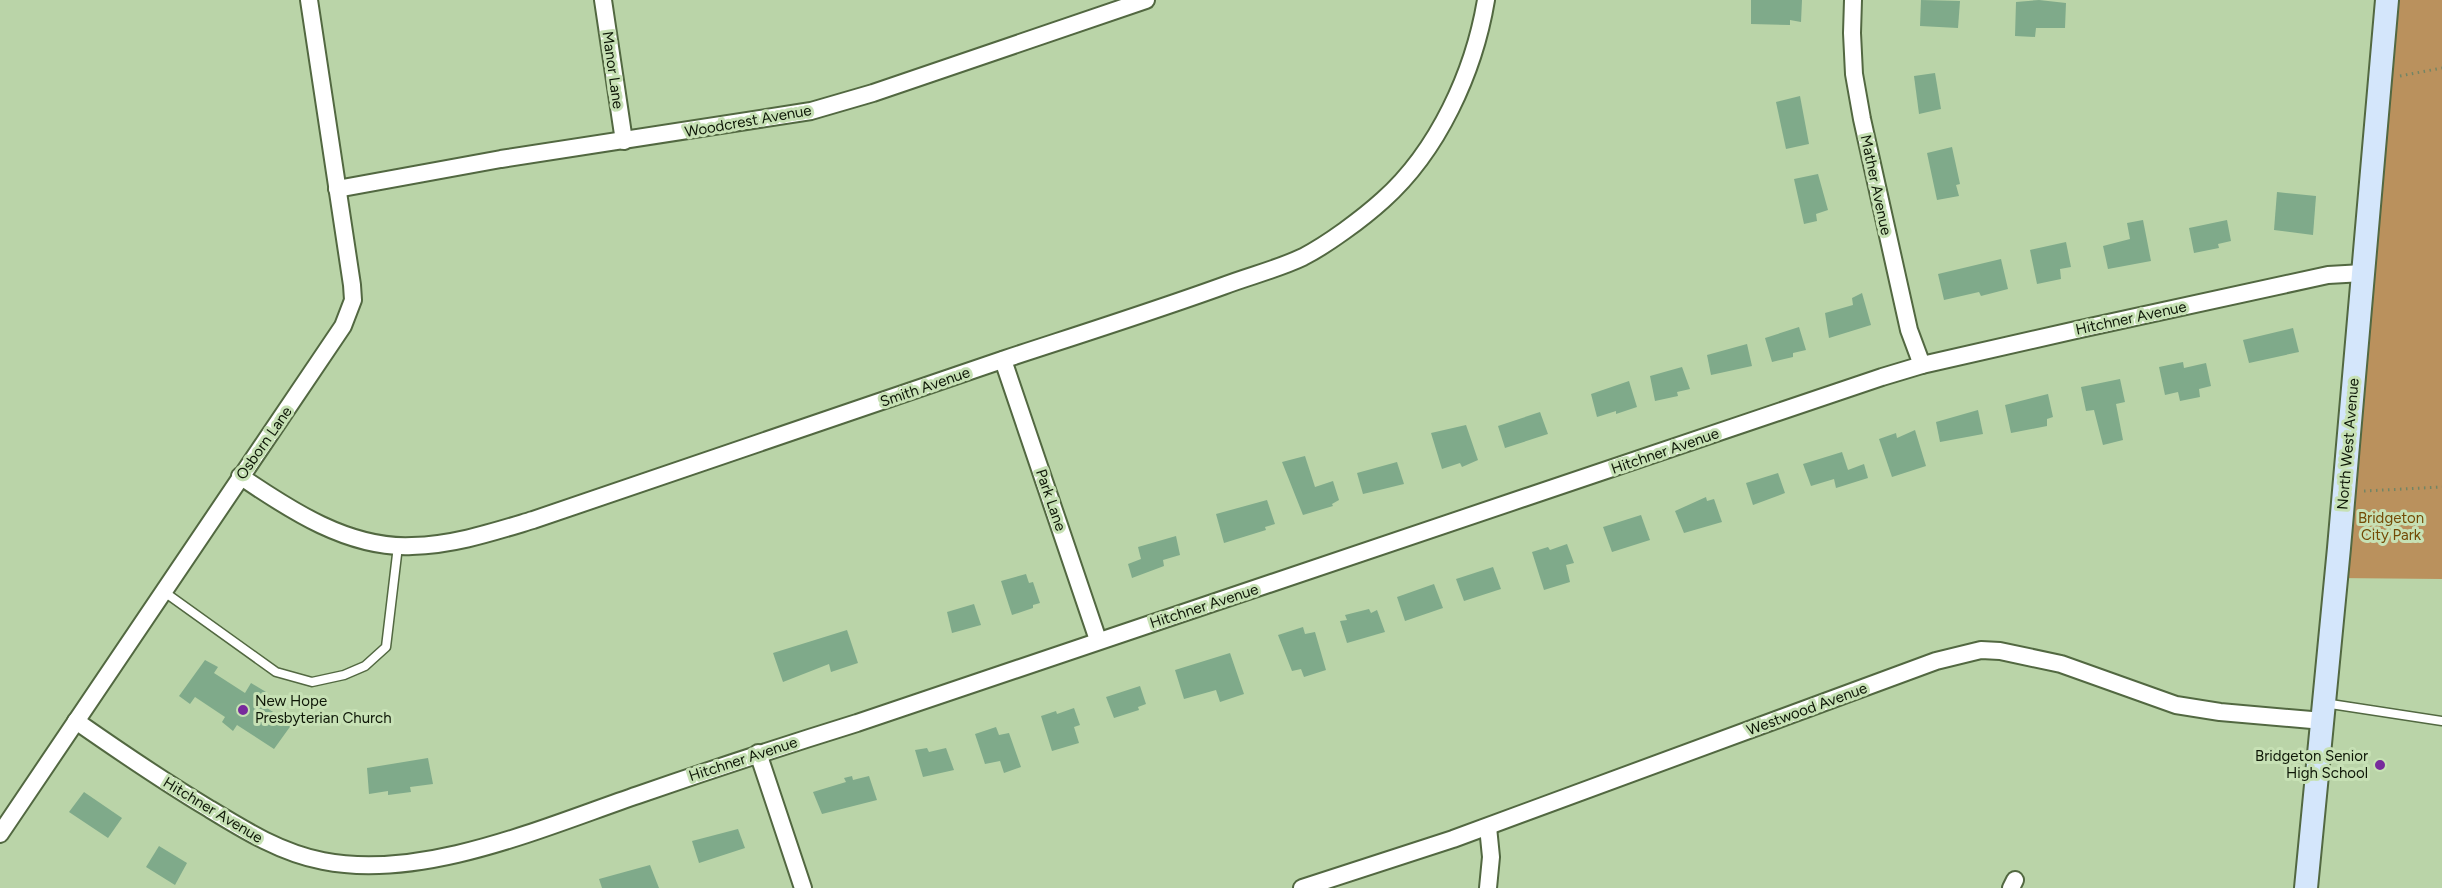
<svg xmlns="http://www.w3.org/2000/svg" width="2442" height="888" viewBox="0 0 2442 888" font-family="Figtree,sans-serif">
<rect width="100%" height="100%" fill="#bad4a8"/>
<!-- green -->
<polygon fill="#ba915d" points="2387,0 2442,0 2442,579 2336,578"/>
<!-- building -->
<g fill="#7faa8a">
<polygon points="1751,0 1802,0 1801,22 1790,20 1790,25 1751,24"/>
<polygon points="1921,0 1960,1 1958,28 1920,26"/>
<polygon points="2039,0 2066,3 2065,28 2036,28 2035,37 2015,36 2016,2"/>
<polygon points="1935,73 1941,109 1919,114 1914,76"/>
<polygon points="1800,96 1809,144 1786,149 1776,102"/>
<polygon points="1952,147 1960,184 1956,185 1959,196 1937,200 1927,153"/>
<polygon points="1818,174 1828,210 1816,214 1817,221 1804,224 1794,179"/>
<polygon points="2277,192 2316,196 2313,235 2274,230"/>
<polygon points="2143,220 2151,261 2108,269 2103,246 2130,239 2127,223"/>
<polygon points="2227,220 2231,241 2218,244 2219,248 2194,253 2189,228"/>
<polygon points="2066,242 2071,267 2060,269 2061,279 2037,284 2030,250"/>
<polygon points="2001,259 2008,289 1981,296 1979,292 1944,300 1938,274"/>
<polygon points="1862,293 1871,325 1829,338 1825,313 1853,305 1852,298"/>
<polygon points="1799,327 1806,350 1793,353 1793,357 1772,362 1765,338"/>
<polygon points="2293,328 2299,352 2249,363 2243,340"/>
<polygon points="1747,344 1752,366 1711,375 1707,355"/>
<polygon points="2183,362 2184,368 2206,363 2211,386 2199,389 2200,397 2180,401 2178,392 2165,395 2159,367"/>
<polygon points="1682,367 1690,389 1677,392 1678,396 1655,401 1650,376"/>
<polygon points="2120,379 2125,402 2116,404 2123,440 2103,445 2094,410 2086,411 2081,387"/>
<polygon points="1629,381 1637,407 1616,414 1616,411 1597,417 1591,394"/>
<polygon points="2048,394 2053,417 2047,419 2047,426 2011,433 2005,405"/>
<polygon points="1978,410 1983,434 1940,442 1936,422"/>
<polygon points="1540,412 1548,434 1505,448 1498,426"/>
<polygon points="1466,425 1478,460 1462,467 1460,463 1442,469 1431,433"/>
<polygon points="1915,430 1926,466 1892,477 1879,439 1896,433 1897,438"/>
<polygon points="1842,452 1848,470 1864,464 1868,478 1836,488 1834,479 1811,486 1803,464"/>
<polygon points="1305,456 1315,487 1333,481 1339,500 1332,504 1333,506 1303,515 1282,462"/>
<polygon points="1397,462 1404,484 1363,494 1357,473"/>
<polygon points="1778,473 1785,493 1753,505 1746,483"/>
<polygon points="1706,497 1707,501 1714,499 1722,522 1684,533 1675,511"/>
<polygon points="1267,500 1275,524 1265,527 1266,530 1224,543 1216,514"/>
<polygon points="1641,515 1650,540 1612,552 1603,527"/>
<polygon points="1176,536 1180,555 1163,560 1164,566 1132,578 1128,564 1141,559 1138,547"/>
<polygon points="1567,544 1574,563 1566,565 1570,582 1544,590 1532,552 1548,547 1550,550"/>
<polygon points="1493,567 1501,589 1464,601 1456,579"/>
<polygon points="1026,574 1029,583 1033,582 1040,603 1033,605 1033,608 1012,615 1001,581"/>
<polygon points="1434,584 1443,608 1405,621 1397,597"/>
<polygon points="974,604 981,625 952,633 947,612"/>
<polygon points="1369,609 1371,613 1377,610 1385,632 1347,643 1340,621 1347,620 1345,615"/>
<polygon points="1303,627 1305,634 1315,632 1326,670 1304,677 1301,669 1292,671 1278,635"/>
<polygon points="847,630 858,663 831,672 829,664 783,682 773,653"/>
<polygon points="1230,653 1244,694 1220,702 1216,690 1184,699 1175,670"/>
<polygon points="205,660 218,667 214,673 245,693 251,683 266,692 259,703 292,724 274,749 237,725 233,731 222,722 225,717 195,697 190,704 179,696"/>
<polygon points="1140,686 1146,704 1138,707 1139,710 1114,718 1106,697"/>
<polygon points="1074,708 1080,725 1074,727 1079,743 1052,751 1041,716 1056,711 1057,714"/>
<polygon points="996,727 999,735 1009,733 1021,767 1004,773 1000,761 985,764 975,734"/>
<polygon points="927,748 929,752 946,748 954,770 923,777 915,750"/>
<polygon points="428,758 433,784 410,787 411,792 388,795 388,791 369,794 367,768"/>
<polygon points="852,776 853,780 869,776 877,800 822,814 813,792 846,782 844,778"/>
<polygon points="84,792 122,818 108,838 69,812"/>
<polygon points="738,829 745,848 699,863 692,841"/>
<polygon points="159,846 187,863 175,885 146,867"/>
<polygon points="650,865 659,888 602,888 599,879"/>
</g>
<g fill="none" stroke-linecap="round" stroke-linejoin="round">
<defs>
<g id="lane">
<polyline points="163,591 276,672 312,682 344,675 365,666 386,647 398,546"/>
<polyline points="2324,703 2442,721"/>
</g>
<g id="street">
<polyline points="603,0 624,141"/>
<polyline points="1853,0 1852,33 1854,74 1862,119 1909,330 1922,365"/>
<polyline points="337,189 501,159 811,111 873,93 1146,0"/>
<polyline points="1003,360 1098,640"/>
<path d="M240 476C290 510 349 549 412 546 454 545 493 532 533 520 691 467 848 412 1005 359 1078 335 1151 312 1223 286 1249 276 1278 269 1303 257 1328 244 1362 219 1383 200 1438 151 1474 72 1486 0"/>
<path d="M76 721C119 751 163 781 208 808 244 830 281 853 323 861 423 881 544 827 638 795 710 770 783 746 857 723L1882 377 1922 365 2076 330 2328 275 2363 273"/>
<polyline points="758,753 803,888"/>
<polyline points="1488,827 1491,857 1488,888"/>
<polyline points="0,834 343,326 353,300 352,285 309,0"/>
<polyline points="1302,888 1453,839 1936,661 1981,650 2000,651 2061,664 2176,705 2220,712 2323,721"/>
<polyline points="2011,888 2015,880"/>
</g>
<polyline id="secondary" points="2306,888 2339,548 2387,0"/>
</defs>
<!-- lane casing -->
<use href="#lane" stroke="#526841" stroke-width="11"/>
<!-- street casing -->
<use href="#street" stroke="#526841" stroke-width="20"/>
<!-- secondary casing -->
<use href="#secondary" stroke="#526841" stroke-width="26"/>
<!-- path -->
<g stroke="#728565" stroke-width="3" stroke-dasharray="1.5 4.5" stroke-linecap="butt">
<polyline points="2400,76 2442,68"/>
<polyline points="2364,491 2442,487"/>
</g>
<!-- lane -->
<use href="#lane" stroke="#fff" stroke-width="8"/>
<!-- street -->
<use href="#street" stroke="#fff" stroke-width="16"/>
<!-- secondary -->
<use href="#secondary" stroke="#d4e6fb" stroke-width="22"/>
</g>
<!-- markers -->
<g fill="#772a9c" stroke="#c7e1b5" stroke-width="2">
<circle cx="243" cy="710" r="6"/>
<circle cx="2380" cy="765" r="6"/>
</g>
<g text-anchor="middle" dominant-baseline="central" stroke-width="6" stroke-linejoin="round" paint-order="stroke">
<!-- street labels -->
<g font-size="15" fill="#0e1707" stroke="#c7e1b5">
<text transform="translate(613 70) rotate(82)">Manor Lane</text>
<text transform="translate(748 121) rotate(-10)">Woodcrest Avenue</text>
<text transform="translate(1876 185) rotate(78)">Mather Avenue</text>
<text transform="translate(2131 318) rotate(-12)">Hitchner Avenue</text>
<text transform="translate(925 387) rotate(-19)">Smith Avenue</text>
<text transform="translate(264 443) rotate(-55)">Osborn Lane</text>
<text transform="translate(2348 444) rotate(-85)">North West Avenue</text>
<text transform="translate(1665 451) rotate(-19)">Hitchner Avenue</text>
<text transform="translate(1051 500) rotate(71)">Park Lane</text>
<text transform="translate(1204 606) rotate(-18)">Hitchner Avenue</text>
<text transform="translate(1807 709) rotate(-20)">Westwood Avenue</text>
<text transform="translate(743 759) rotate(-18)">Hitchner Avenue</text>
<text transform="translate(213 810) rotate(31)">Hitchner Avenue</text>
</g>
<!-- park labels -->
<g font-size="15" fill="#734a05" stroke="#c7e1b5">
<text x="2391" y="518">Bridgeton<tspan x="2391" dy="17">City Park</tspan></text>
</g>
<!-- poi labels -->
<g font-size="15" fill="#0e1707" stroke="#c7e1b5" text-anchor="start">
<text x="255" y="701">New Hope<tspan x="255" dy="17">Presbyterian Church</tspan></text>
<text x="2368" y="756" text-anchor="end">Bridgeton Senior<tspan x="2368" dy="17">High School</tspan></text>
</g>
</g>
</svg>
